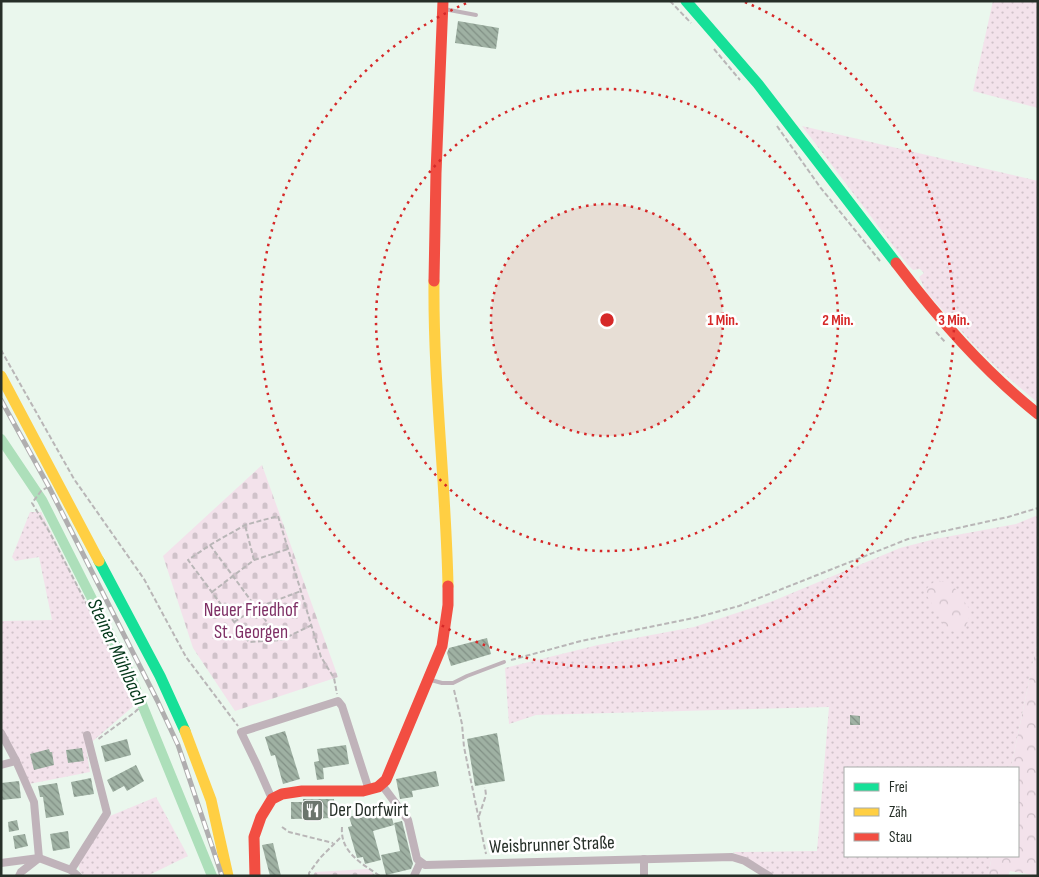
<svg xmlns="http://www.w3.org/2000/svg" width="1039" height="877" viewBox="0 0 1039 877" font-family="'Sofia Sans Condensed',sans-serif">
<defs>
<pattern id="grass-dots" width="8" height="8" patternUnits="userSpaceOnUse" patternTransform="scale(1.25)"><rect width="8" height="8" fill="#f3e2eb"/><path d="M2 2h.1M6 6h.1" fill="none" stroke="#d0c2ca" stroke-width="1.8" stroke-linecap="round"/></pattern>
<pattern id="forest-crowns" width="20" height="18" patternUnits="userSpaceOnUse" patternTransform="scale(1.25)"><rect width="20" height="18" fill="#f3e2eb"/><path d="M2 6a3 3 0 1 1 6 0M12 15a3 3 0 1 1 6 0" fill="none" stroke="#d0c2ca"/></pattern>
<pattern id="cemetery-stones" width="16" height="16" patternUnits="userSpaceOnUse" patternTransform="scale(1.25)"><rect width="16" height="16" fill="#f3e2eb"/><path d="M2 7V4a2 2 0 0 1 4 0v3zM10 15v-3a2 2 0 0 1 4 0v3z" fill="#d0c2ca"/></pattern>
<pattern id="building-back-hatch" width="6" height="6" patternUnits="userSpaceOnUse" patternTransform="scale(1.25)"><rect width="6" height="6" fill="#9fb1a3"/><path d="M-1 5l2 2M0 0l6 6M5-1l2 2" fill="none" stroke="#819085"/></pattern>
</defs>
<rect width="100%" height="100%" fill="#eaf7ed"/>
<!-- grass -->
<g fill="url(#grass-dots)">
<polygon points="993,1 1038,1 1038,108 973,91"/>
<polygon points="802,126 1038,181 1038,403 997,368 973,344 927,293 919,277 924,273 920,269 913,270 907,264"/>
<polygon points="30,512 41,512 136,704 86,747 90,772 29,784 1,727 1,621 52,620 39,557 15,561 12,557"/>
<polygon points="1038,515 1038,638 1011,768 845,768 845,856 992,856 988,876 774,876 733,852 817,851 829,707 536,715 509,724 505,668 598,645 694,627 773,601 900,548 935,539 1016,524"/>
<polygon points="156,797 188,856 147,876 84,876 80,872 78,863 110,816"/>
</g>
<!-- forest -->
<g fill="url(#forest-crowns)">
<polygon points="936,580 952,584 971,611 966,627 956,632 943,629 942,620 924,591"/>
<polygon points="1038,638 1038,876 1010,871 1008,876 988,876 992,856 1018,856 1018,768 1011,768"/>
</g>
<!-- cemetery -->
<g fill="url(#cemetery-stones)">
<polygon points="262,465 338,677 235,711 193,648 163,556"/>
<polygon points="368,869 376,876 313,876 315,872"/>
</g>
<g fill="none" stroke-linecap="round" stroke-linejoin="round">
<!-- canal -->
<polyline stroke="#addfba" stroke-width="10" points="1,439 42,500 128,670 212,876"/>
</g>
<!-- building -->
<g fill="url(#building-back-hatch)">
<polygon points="458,21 499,28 496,49 455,43"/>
<polygon points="487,638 491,654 451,666 447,653 449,648"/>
<polygon points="850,715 860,716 860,725 850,725"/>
<polygon points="285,731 300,779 283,784 275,755 271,756 265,737"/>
<polygon points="497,733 505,781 475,786 467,739"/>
<polygon points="127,739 131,755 105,762 101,746"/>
<polygon points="346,745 349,764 323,768 324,779 317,780 314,762 319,761 317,749"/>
<polygon points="82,748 84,761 68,763 66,750"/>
<polygon points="49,749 50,752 52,752 54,765 34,770 30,754"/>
<polygon points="136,765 144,781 127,791 124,786 113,792 107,780"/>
<polygon points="436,771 439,786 412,791 413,797 400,799 396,779"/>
<polygon points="91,778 94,794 74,797 71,782"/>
<polygon points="19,781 21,798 1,800 1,783"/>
<polygon points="57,783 64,815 46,818 43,797 40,797 38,786"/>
<polygon points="303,799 334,799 335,818 291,819 291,802 303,802"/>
<polygon points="388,806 394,825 373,831 381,860 365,864 363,857 357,858 348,827 352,826 349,817"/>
<polygon points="17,820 19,830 9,832 8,822"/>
<polygon points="402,821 413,864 411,869 386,875 381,855 400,851 394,823"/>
<polygon points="68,831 70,848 53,851 50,834"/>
<polygon points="25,834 28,846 15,849 13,836"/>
<polygon points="273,843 281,876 270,876 262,845"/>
</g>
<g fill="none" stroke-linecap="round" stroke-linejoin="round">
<!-- path -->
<g stroke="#b9b6b7" stroke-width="2" stroke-dasharray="5 2.5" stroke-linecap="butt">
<polyline points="670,1 691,23"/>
<polyline points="714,49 740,80"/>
<polyline points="777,126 820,187 880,261"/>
<polyline points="936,332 946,343"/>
<polyline points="1,350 74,479 144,579 186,657 238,726"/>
<polyline points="48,487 41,491 32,503 50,533 138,704 138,709 135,712 97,740"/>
<polyline points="210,545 280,640"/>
<polyline points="254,560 288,549"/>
<polyline points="212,592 254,560 245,525"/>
<polyline points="234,622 256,608 301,591"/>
<polyline points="312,625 281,640 249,642 188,560 210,545 245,525 278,516 321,657 334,678 337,694"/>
<polyline points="511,660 581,641 698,617 739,606 908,539 1008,517 1038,508"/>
<polyline points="454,690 462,724 464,747 486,854"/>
<polyline points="479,816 486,795 485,787"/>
<polyline points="282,827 289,832 333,843"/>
<path d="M342 827C340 852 361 863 380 876"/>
<polyline points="309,876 309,873 320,858 340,838"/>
</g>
<!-- lane -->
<g stroke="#c0b3ba" stroke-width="4">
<polyline points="444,9 476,15"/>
<polyline points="431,680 442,683 453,683 467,676 504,662"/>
</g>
<!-- street -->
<g stroke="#c0b3ba" stroke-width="8">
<polyline points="1,733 16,761 34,802 39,858 21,872 19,876"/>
<polyline points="1,765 16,761"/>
<polyline points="382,785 408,820 417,859 425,865 732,857 745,861 769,876"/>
<polyline points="272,799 257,765 241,732 338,701 342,706 369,790"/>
<polyline points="644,859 644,876"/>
<polyline points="1,863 39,858 71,870 78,876"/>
<polyline points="71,870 107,813 87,735"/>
<polyline points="414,876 420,863"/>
</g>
<!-- fast -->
<g stroke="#16e098" stroke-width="11">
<polyline points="686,1 758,84 896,263"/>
<polyline points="99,561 160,676 185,731"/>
</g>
<!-- slow -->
<g stroke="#ffcf43" stroke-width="11">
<path d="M434 281C433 383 446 484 448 586"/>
<polyline points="1,376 99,561"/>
<polyline points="185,731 211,800 228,876"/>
</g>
<!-- jam -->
<g stroke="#f24e42" stroke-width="11">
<path d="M896 263C938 318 983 370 1038 414"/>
<polyline points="434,281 436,173 443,1"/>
<polyline points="255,876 254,837 261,817 272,799 282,794 302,791 363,791 378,787 386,780 442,646 448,605 448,586"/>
</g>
<defs>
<polyline id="rail" points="1,400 49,487 157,700 178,745 222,876"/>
</defs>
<!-- rail casing -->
<use href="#rail" stroke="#b0aeaf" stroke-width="5"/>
<!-- rail -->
<use href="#rail" stroke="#fff" stroke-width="3" stroke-dasharray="9" stroke-linecap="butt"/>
</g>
<!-- distance rings -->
<circle cx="607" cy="320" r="116" fill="#d62828" fill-opacity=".12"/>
<g fill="none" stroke="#d62828" stroke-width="2.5" stroke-dasharray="2.5 5">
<circle cx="607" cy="320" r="116"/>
<circle cx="607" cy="320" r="231"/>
<path d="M745 2A347 347 0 1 1 469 2"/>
</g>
<!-- icons -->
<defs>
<symbol id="restaurant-square" viewBox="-11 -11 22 22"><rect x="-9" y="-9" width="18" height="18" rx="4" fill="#6b756d" stroke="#fff"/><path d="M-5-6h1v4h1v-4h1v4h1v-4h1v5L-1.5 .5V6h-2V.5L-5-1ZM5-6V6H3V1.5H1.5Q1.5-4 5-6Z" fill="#fff"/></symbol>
</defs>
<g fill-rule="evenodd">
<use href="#restaurant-square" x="300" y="798" width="25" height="25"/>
</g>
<g text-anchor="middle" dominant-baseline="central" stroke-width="5" stroke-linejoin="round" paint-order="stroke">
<!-- park labels -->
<g font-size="19" fill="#7e3065" stroke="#fff">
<text x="251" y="610">Neuer Friedhof<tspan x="251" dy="22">St. Georgen</tspan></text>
</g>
<!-- poi labels -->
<g font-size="19" fill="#262f28" stroke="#fff" text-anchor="start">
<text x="329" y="810">Der Dorfwirt</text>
</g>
<!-- street labels -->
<g font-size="19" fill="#262f28" stroke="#fff">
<text transform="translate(552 845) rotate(-2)">Weisbrunner Straße</text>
</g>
<!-- water labels -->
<g font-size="20" font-style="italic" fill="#033719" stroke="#fff">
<text transform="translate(117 652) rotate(65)">Steiner Mühlbach</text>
</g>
</g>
<circle cx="607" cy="320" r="8" fill="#d62828" stroke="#fff" stroke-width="2.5"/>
<g font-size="15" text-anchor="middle" font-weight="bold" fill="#d62828" stroke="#fff" stroke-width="5" stroke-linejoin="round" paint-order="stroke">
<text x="723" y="325">1 Min.</text>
<text x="838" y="325">2 Min.</text>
<text x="954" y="325">3 Min.</text>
</g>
<!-- border -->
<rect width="1039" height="877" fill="none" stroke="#262f28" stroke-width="5"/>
<!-- legend -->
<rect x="844" y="767" width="175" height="90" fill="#ffffff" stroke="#a8aca9"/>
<rect x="854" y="783" width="25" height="8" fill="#16e098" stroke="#a8aca9"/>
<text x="889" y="792" font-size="15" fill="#262f28">Frei</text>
<rect x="854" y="808" width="25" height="8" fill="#ffcf43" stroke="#a8aca9"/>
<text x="889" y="817" font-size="15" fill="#262f28">Zäh</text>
<rect x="854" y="833" width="25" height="8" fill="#f24e42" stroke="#a8aca9"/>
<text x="889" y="842" font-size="15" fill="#262f28">Stau</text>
</svg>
